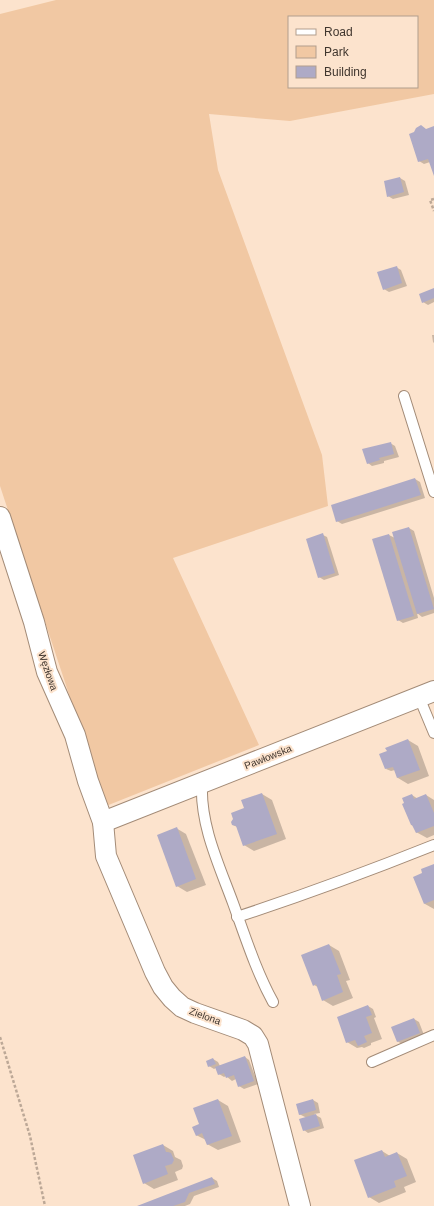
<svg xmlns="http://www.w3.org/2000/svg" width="434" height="1206" viewBox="0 0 434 1206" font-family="Arial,sans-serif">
<rect width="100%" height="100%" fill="#fce3cd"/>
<!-- green -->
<path fill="#f1c8a3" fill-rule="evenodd" d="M56 0H434V94L290 121 209 114 218 170 322 455 328 506 173 558 259 745 106 806 0 486V14ZM289 17H417V87H289Z"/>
<!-- shadow -->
<g fill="#0003">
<polygon points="434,127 434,174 430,162 424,164 419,161 426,130"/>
<polygon points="400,178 405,181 409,195 393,199 388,196"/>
<polygon points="396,267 401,270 407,286 389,292 384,289"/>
<polygon points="434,289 434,302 428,305 423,302"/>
<polygon points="432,335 434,335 434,343 433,342"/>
<polygon points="390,443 395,446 399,457 384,461 384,463 372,466 368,463"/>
<polygon points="415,479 420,482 425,498 342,524 337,521"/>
<polygon points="409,528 414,531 434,598 434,613 422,617 417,613 418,618 403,623 398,620 389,535 395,538"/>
<polygon points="323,535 327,537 339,575 324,580 319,577"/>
<polygon points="408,740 418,746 429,776 408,784 398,778 395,770 391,771 386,769"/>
<polygon points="262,794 272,800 286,839 254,851 244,845 237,827 233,825 245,809"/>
<polygon points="412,795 418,799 426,795 434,800 434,835 427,838 416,832 414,826 411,825"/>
<polygon points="176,828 186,834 206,885 187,892 177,886"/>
<polygon points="434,865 434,909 425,904 424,873"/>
<polygon points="329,945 339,951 350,980 346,981 353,998 333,1006 323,1000 318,987 314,985"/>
<polygon points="368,1006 373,1009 376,1017 374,1018 382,1039 371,1043 371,1045 364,1048 362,1047 357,1048 347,1042"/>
<polygon points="414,1019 419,1022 424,1035 407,1047 397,1041"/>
<polygon points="245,1057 249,1060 258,1084 244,1089 239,1086 236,1079 232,1081 226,1076 224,1077 219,1074 216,1068 214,1069 209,1066 213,1059 218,1062 220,1066"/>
<polygon points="218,1100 228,1106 241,1142 218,1150 207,1144 206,1140 196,1135 201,1125"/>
<polygon points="313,1100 318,1103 320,1113 314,1114 321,1118 324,1128 308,1133 304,1130 307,1118 299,1114"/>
<polygon points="163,1145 173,1151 175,1157 181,1160 183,1166 182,1169 175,1172 178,1180 154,1189 144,1183"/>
<polygon points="382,1151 390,1156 397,1153 407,1159 416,1182 404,1187 406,1192 379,1203 369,1197"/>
<polygon points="212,1178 217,1181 219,1187 194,1196 190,1204 185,1206 140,1206"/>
</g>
<!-- building -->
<g fill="#aeaac6">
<polygon points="421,125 426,129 434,126 434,176 428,159 418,162 409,134 414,132 416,128"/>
<polygon points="400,177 404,192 387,197 384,181"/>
<polygon points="397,266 402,283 383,290 377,272"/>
<polygon points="434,288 434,298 422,303 419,294"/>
<polygon points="391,442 394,454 379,458 380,460 367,464 362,449"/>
<polygon points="415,478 421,495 336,522 331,505"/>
<polygon points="409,527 434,609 417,614 392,532"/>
<polygon points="323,533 335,573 318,578 306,539"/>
<polygon points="389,534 414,616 397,621 372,539"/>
<polygon points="408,739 420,770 397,778 393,767 385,769 379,754 387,751 385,748"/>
<polygon points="262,793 277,834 243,846 236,826 232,825 231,822 233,819 231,813 244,808 241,800"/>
<polygon points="412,794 414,799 426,794 434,813 434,826 416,833 412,825 411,825 402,804 404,803 402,798"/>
<polygon points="177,827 196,879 176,887 157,835"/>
<polygon points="434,864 434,900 424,904 413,877 422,873 421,869"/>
<polygon points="329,944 341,974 337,975 343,992 322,1001 316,984 313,986 301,955"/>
<polygon points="368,1005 372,1015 366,1017 372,1033 364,1036 367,1042 358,1046 355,1040 346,1043 337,1017"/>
<polygon points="414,1018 420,1033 397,1042 391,1027"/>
<polygon points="245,1056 254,1081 238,1087 234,1075 226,1078 224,1073 218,1075 215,1067"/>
<polygon points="213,1058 216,1064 208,1067 206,1061"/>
<polygon points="218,1099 232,1136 207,1145 202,1133 196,1136 192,1127 199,1124 193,1108"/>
<polygon points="313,1099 316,1110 299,1115 296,1104"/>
<polygon points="316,1114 320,1126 303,1131 299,1119"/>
<polygon points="163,1144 166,1152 168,1152 171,1153 174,1160 172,1164 165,1166 168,1174 143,1184 133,1155"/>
<polygon points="382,1150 385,1157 397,1152 407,1176 394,1181 396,1187 368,1198 354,1160"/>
<polygon points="212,1177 215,1184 189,1193 185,1202 173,1206 137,1206"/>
</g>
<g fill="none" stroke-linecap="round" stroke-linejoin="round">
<defs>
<g id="lane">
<polyline points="404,396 434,492"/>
<polyline points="419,697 434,733"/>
<path d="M202 784C200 825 219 865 233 903 245 936 256 971 273 1002"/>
<path d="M237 917C304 895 369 871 434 845"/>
<polyline points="372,1062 434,1035"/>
</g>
<g id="street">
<polyline points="0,517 34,622 47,672 75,735 88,781 103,822 106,856 155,972 163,987 172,998 182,1007 195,1013 243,1030 253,1036 258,1044 300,1206"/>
<polyline points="103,822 434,691"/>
</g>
</defs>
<!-- lane casing -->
<use href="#lane" stroke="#a38b77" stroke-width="12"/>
<!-- street casing -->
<use href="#street" stroke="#a38b77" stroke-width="22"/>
<!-- path -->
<g stroke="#bca897" stroke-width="2.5" stroke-dasharray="3 2" stroke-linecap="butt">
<polyline points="434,199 430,200 434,211"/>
<polyline points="0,1037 30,1136 45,1206"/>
</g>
<!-- lane -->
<use href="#lane" stroke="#fff" stroke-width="10"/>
<!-- street -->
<use href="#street" stroke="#fff" stroke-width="20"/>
</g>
<g text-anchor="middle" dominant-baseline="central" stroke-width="4" stroke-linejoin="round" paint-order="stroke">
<!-- street labels -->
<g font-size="10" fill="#40362e" stroke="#fce3cd">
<text transform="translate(48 671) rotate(71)">Węzłowa</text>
<text transform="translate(268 757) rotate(-22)">Pawłowska</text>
<text transform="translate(205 1016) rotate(20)">Zielona</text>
</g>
</g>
<!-- legend -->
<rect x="288" y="16" width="130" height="72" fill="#fce3cd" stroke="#b19e8d"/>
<rect x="296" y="29" width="20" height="6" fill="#ffffff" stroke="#b19e8d"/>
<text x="324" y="36" font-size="12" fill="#40362e">Road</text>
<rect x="296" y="46" width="20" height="12" fill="#f1c8a3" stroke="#b19e8d"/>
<text x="324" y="56" font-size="12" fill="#40362e">Park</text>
<rect x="296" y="66" width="20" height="12" fill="#aeaac6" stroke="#b19e8d"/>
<text x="324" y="76" font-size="12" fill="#40362e">Building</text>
</svg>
